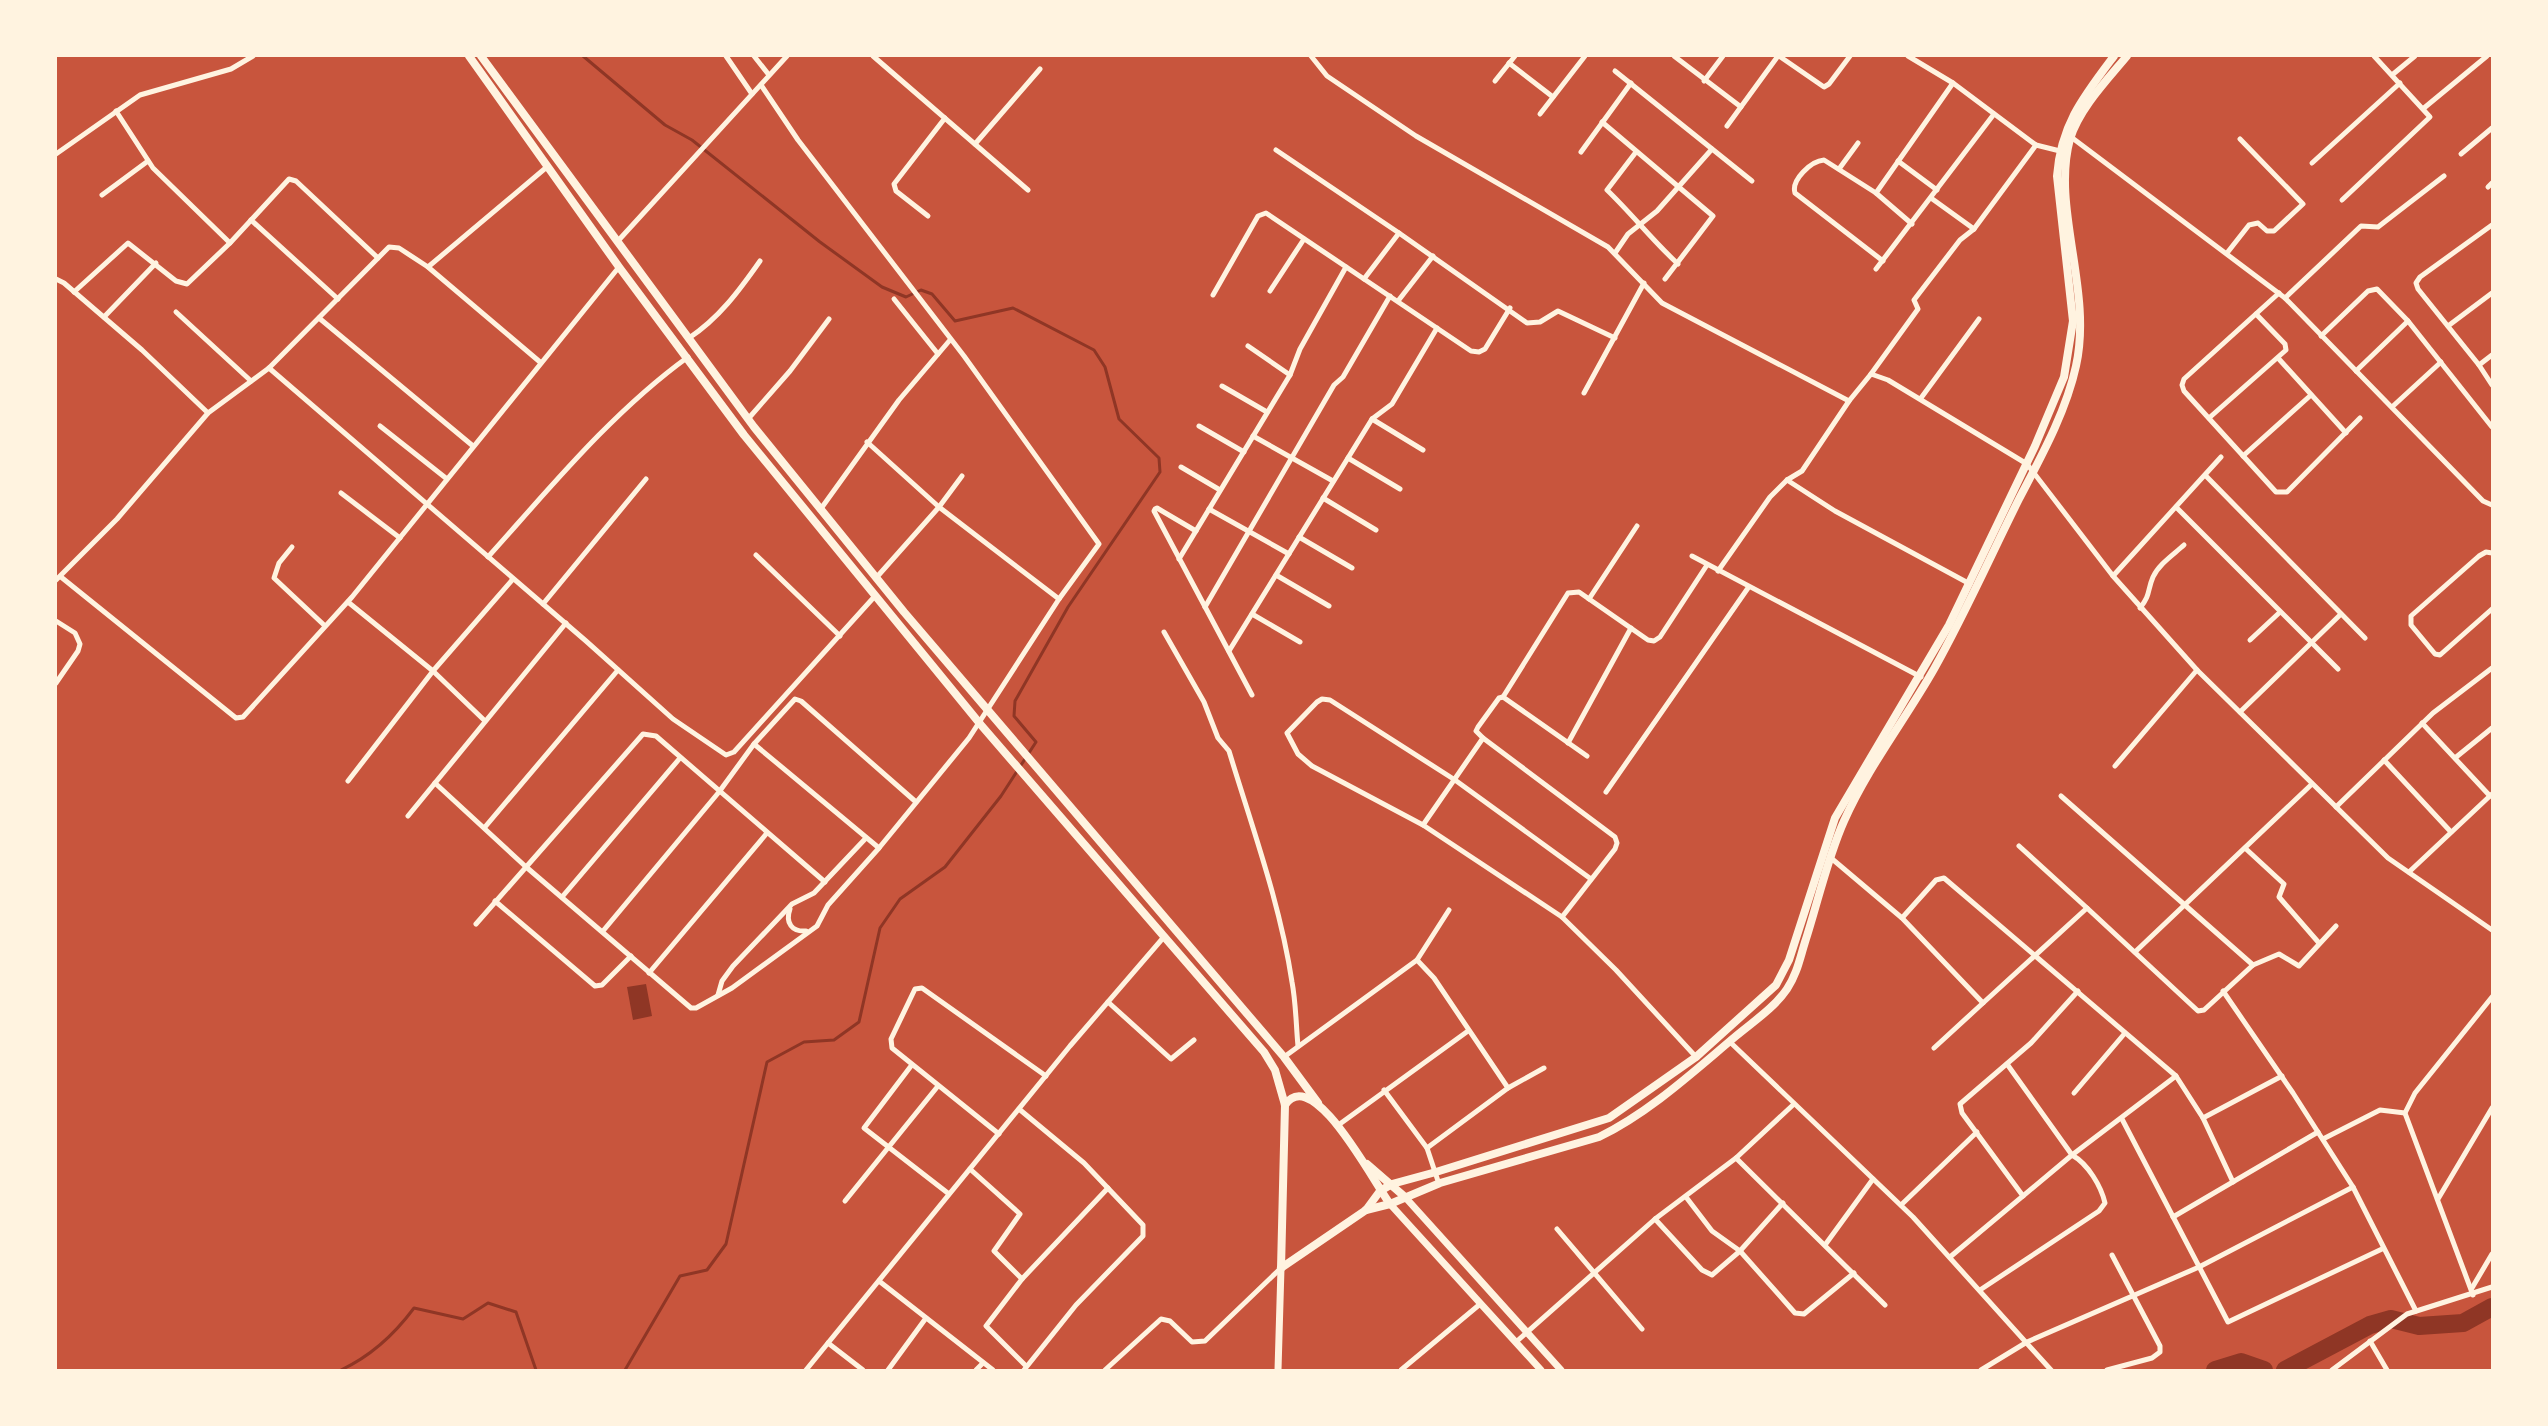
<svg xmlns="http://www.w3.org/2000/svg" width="2548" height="1426" viewBox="0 0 2548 1426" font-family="'Fira Sans',sans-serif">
<rect width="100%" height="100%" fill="#c8553d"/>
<!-- water -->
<polygon fill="#8f3625" points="646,984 652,1016 633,1020 627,987"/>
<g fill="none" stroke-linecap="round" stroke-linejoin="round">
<!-- stream -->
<g stroke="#8f3625" stroke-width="3">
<polyline points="583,56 665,125 692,140 820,242 882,287 906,297 921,290 932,294 955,321 1013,308 1094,350 1105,367 1119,419 1159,458 1160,472 1068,607 1015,701 1014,716 1036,742 1001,796 945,867 900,899 880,928 859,1022 834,1040 804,1042 767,1062 726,1244 707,1270 680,1276 625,1370"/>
<path d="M341 1370C371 1356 394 1335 414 1308L463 1319 488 1303 516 1312 536 1370"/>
</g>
<!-- river -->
<g stroke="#8f3625" stroke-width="18">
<polyline points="2215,1370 2241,1362 2264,1370"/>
<polyline points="2285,1370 2370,1325 2391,1319 2419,1326 2463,1323 2492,1307"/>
</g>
<!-- minor -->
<g stroke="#fff3e0" stroke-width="5">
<polyline points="726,56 752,94"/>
<polyline points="754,56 769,75"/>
<polyline points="873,56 1028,190"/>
<polyline points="1311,56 1327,76 1416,136 1608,247 1662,303 1849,401 1871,374 1888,380 2027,464 2113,576 2197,670 2388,858 2492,930"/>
<polyline points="1674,56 1741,107"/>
<polyline points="1779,56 1824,87 1829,84 1850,56"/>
<polyline points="1908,56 1953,83 2036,145 2060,151"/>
<polyline points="1509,63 1553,97"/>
<polyline points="1615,71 1752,181"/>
<polyline points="2392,75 2415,56"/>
<polyline points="1495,81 1515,56"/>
<polyline points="1704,81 1723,56"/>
<polyline points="2424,108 2487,56"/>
<polyline points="116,111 153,168 230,243"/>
<polyline points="1540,114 1585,56"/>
<polyline points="1602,122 1713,216 1665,279"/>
<polyline points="1727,126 1778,56"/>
<polyline points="2071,137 2285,298 2483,501 2492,505"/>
<polyline points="975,144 1040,69"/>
<polyline points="1276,150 1399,233"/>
<polyline points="1581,152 1631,83"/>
<path d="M1636 152 1607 190C1632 214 1653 241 1678 264"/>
<polyline points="56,154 140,95 231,69 253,56"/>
<polyline points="2461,154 2492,128"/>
<polyline points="1898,161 1937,190"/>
<polyline points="2312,163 2400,83"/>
<polyline points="1839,169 1858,143"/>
<polyline points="2488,187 2492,183"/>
<polyline points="1876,193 1953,83"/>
<polyline points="102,195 148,161"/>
<polyline points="1931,198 1974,229"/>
<polyline points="2342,200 2430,117 2374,56"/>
<polyline points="928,216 896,191 894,184 945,118"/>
<polyline points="251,220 338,299"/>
<polyline points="2492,225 2420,277 2416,283 2418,289 2479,365 2492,385"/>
<polyline points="617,242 787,56"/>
<polyline points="1615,253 1628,234 1657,211 1712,149"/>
<polyline points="2227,253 2249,225 2258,223 2267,231 2274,231 2303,204 2240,139"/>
<path d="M1883 261 1795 193C1791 180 1811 161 1824 160L1876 193 1912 224"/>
<polyline points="428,267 540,362"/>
<polyline points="1876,269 1994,114"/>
<polyline points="56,279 64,283 142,350 208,413"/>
<polyline points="1364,279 1471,351 1479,352 1485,349 1510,308"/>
<polyline points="1270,291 1304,239"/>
<polyline points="74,292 128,243 176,281 187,284 230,243 289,179 296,181 378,258"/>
<polyline points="2279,293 2184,379 2182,385 2184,391 2276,492 2287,492 2360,418"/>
<polyline points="1213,295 1258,216 1266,213 1364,279 1399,233 1527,323 1540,322 1558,311 1615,338"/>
<polyline points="2285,298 2361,226 2378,227 2444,176"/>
<polyline points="894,299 938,354"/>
<polyline points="1398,301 1433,256"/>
<polyline points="176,312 251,381"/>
<polyline points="104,317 156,263"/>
<polyline points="319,318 473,446"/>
<polyline points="2448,326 2492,293"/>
<polyline points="2321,336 2368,291 2377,289 2408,321 2492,427"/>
<path d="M689 338C719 318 739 291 760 261"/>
<polyline points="1248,346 1290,375"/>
<polyline points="2278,358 2346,433"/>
<polyline points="2479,365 2492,355"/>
<polyline points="269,368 586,641 673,719 726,755 734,752 875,596"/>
<polyline points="2356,371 2408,321"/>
<polyline points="1871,374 1918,309 1914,300 1960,240 1974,229 2036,145"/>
<polyline points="1222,386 1267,412"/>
<polyline points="1584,393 1644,283"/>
<polyline points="1921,398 1979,319"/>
<polyline points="2392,407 2441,362"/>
<polyline points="2209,418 2286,350 2285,344 2256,314"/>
<polyline points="748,419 790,371 829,319"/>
<polyline points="1372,419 1423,450"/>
<polyline points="380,426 447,479"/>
<polyline points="1199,426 1244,452"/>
<polyline points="1253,436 1333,481"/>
<polyline points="867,442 939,507 1059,599"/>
<polyline points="2243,456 2311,395"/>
<polyline points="1348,458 1400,489"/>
<polyline points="1181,467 1220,490"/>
<polyline points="2206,476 2365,638"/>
<polyline points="1787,480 1835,511 1970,584"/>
<polyline points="341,493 400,538"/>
<polyline points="1323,498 1376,530"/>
<polyline points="2176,507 2338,669"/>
<polyline points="1209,509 1289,554"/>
<polyline points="820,510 899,400 950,340"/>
<polyline points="1196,531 1157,508 1155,509 1154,511 1252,695"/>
<polyline points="1299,537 1352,568"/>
<polyline points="292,547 279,563 274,578 324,625"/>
<polyline points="2492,553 2486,552 2479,556 2411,616 2411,625 2435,654 2440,655 2492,609"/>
<polyline points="756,555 840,636"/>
<polyline points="1692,556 1921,677"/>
<path d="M488 557C550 488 612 412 688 357"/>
<polyline points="1179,559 1290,375 1300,349 1346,267"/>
<polyline points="1718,571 1770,497 1787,480 1802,471 1849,401"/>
<polyline points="1276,575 1329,606"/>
<polyline points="2113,576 2221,457"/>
<polyline points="61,577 236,718 243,717 352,597 619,267"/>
<polyline points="876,578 939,507 962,476"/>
<polyline points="56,580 117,519 208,413 269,368 389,247 399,248 428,267 548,166"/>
<polyline points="1589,599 1637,526"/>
<polyline points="348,602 433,671 485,721"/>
<polyline points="543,604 646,479"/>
<polyline points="1205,607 1334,385 1343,377 1390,296"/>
<path d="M2140 608C2151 594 2147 591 2153 577 2159 564 2173 555 2184 545"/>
<polyline points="1252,614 1300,642"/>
<polyline points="56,621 75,633 80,644 78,651 56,683"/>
<path d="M1164 632 1204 702 1218 738 1229 751C1252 827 1280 903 1292 982 1296 1003 1296 1025 1298 1046"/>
<polyline points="2250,640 2279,613"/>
<polyline points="1229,651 1372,419 1392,404 1437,328"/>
<polyline points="1503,697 1587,756"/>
<polyline points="2240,712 2341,614"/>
<polyline points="2422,723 2490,796"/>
<polyline points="1483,738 1476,731 1478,727 1499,698 1503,697 1568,593 1579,592 1648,640 1654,641 1660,637 1707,565"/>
<polyline points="1568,743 1631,628"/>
<polyline points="754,744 879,848"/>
<polyline points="2455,758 2492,728"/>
<polyline points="2384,760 2451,832"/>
<polyline points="2115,766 2197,670"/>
<polyline points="348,781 433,671 513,579"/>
<polyline points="435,783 525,866 691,1008 696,1008 732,988 817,926 828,905 879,848 969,738 1059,599 1099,544 964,356 798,140 761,85"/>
<polyline points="1606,792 1748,588"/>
<polyline points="2061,796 2253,965"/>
<polyline points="2336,807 2433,713 2492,668"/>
<polyline points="408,816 566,623"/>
<polyline points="1423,825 1483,738 1615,837 1617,843 1615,849 1562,917"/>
<polyline points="485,827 618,670"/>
<polyline points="2019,846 2087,908"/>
<polyline points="2245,848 2284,884 2279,897 2319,943"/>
<polyline points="1831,858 1902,918 1983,1003 2087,908 2198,1011 2204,1010 2253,965 2279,954 2299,966 2336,926"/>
<polyline points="2409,872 2492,794"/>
<polyline points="1591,879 1455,780 1330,700 1322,699 1317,702 1287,733 1298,754 1312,766 1423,825 1562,917 1616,970 1697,1058"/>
<polyline points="562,897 680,758"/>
<polyline points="495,901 595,986 602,985 631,956"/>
<path d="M790 909C785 923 792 932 806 931"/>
<polyline points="1902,918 1936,880 1944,878 2176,1076 2203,1118 2233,1182"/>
<polyline points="476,924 643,734 656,736 825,882"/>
<polyline points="603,931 719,792 754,744 795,699 801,701 916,802"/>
<polyline points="2135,952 2312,784"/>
<polyline points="1417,960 1434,978 1508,1088"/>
<polyline points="649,973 767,833"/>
<polyline points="2223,991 2293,1093 2353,1187 2416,1311"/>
<polyline points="718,995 722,981 733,966 792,904 814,893 866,838"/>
<polyline points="1108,1002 1171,1059 1194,1040"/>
<polyline points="1730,1042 1913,1217 2051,1370"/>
<polyline points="1934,1048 1983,1003"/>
<polyline points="1284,1057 1417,960 1449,910"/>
<polyline points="911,1066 864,1128 949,1194"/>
<polyline points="1384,1090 1427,1148"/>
<polyline points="2074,1093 2125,1033"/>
<polyline points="1019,1109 1084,1163 1143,1225 1143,1236 1076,1305 1024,1370"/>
<polyline points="2203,1118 2282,1076"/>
<polyline points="2122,1119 2228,1322 2382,1249"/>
<polyline points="1337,1126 1468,1031"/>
<polyline points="999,1134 892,1048 891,1039 915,989 922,988 1046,1076"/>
<polyline points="2323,1139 2380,1110 2405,1113"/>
<polyline points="1736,1158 1885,1305"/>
<polyline points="970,1169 1020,1214 994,1251 1022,1279"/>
<polyline points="1439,1184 1427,1148 1508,1088 1544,1068"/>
<polyline points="2023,1196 1962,1113 1960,1104 2031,1043 2078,991"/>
<polyline points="1686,1197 1712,1231 1740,1251 1795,1313 1804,1314 1854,1273"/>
<polyline points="2438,1199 2492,1108"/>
<polyline points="845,1201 938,1086"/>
<polyline points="1901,1205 1977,1132"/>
<polyline points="2173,1217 2318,1132"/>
<polyline points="1655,1219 1702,1270 1712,1275 1740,1251 1783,1203"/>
<polyline points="1557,1229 1642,1329"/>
<polyline points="1825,1245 1873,1179"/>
<polyline points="1950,1257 2072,1155 2176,1076"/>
<polyline points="879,1281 993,1370"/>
<polyline points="2472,1288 2492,1254"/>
<path d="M1980 1290 2099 1211 2105 1203C2101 1186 2088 1164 2072 1155L2007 1064"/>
<polyline points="2473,1295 2405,1113 2415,1093 2492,997"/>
<polyline points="2370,1341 2387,1370"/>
<polyline points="1516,1342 1655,1219 1736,1158 1794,1104"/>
<polyline points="828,1343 863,1370"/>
<polyline points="1026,1366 986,1326 1022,1279 1108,1188"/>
<polyline points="806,1370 1070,1046 1163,938"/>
<polyline points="888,1370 926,1318"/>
<polyline points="976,1370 983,1363"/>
<polyline points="1105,1370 1161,1319 1170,1321 1192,1342 1205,1341 1281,1268"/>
<polyline points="1401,1370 1479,1305"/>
<polyline points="1981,1370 2027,1342 2199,1267 2353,1187"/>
<polyline points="2107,1370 2152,1358 2160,1352 2160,1346 2112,1255"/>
<polyline points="2332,1370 2407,1314 2492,1287"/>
</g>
<!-- secondary -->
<g stroke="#fff3e0" stroke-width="7">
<polyline points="1405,1197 1561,1370"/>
<polyline points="1390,1204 1541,1370"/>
<polyline points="1278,1370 1281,1268"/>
</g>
<!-- trunk -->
<g stroke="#fff3e0" stroke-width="8">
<polyline points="469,56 619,267 744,435 981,725 1264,1052 1275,1070 1285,1105 1281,1268"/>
<polyline points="481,56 754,427 904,612 1284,1057 1318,1103"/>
<path d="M1285 1105C1313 1063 1375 1185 1390 1204"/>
<polyline points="1367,1164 1405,1197"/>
<path d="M1366 1210 1390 1204 1440 1183 1599 1137C1650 1112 1693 1072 1736 1036 1754 1021 1774 1008 1787 989 1797 974 1800 958 1805 942 1818 902 1827 859 1844 821 1868 767 1905 720 1934 669 1965 614 1991 555 2019 499 2041 457 2066 412 2076 366 2093 290 2051 208 2070 139 2079 109 2107 80 2127 56"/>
<path d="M1281 1268 1366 1210 1380 1191 1392 1184 1436 1172 1609 1118 1696 1057 1776 985 1789 960 1835 818 1949 625 2035 446 2064 377 2073 321 2057 176C2061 124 2084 96 2114 56"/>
</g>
</g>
<!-- border -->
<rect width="2548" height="1426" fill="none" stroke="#fff3e0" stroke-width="114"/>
</svg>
